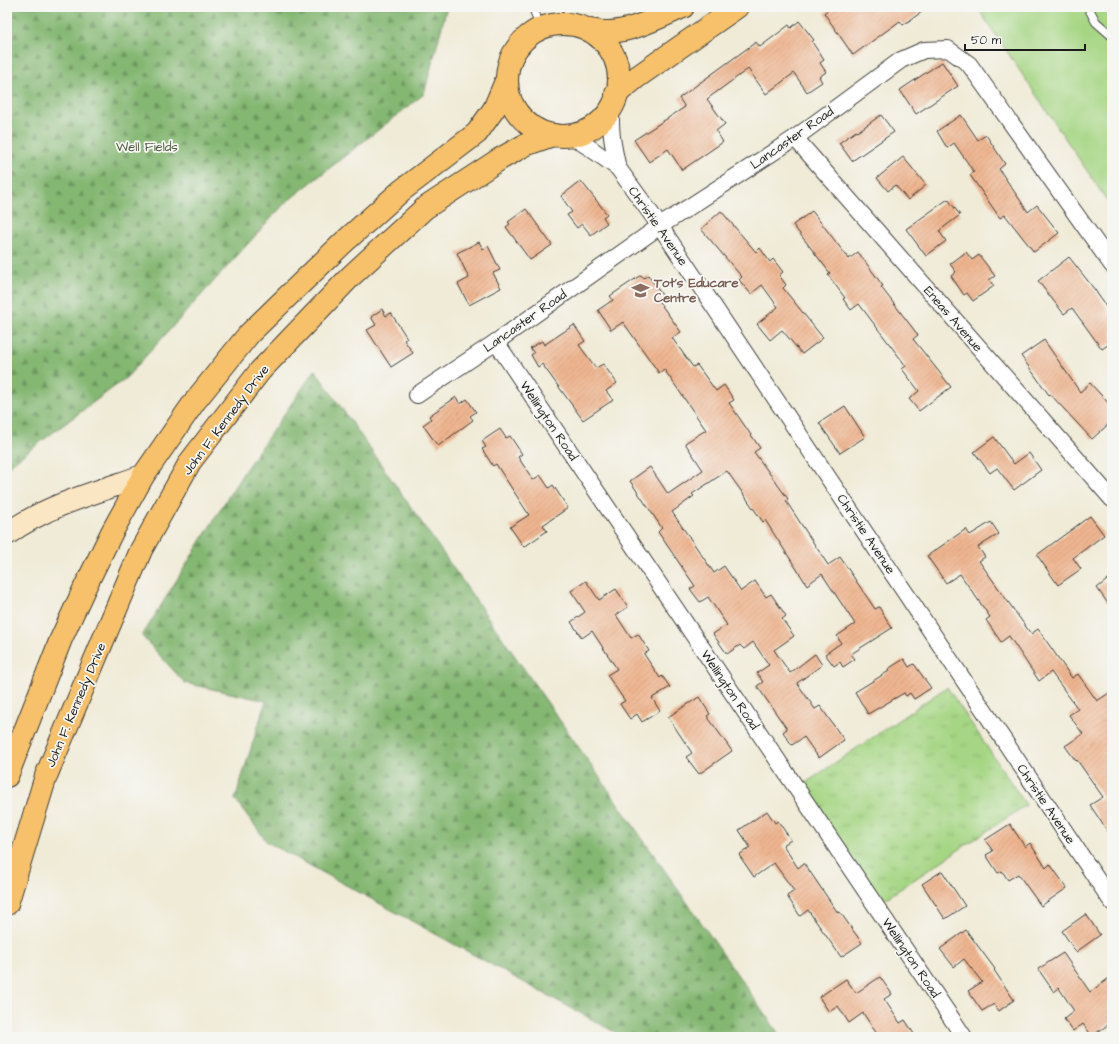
<svg xmlns="http://www.w3.org/2000/svg" width="1119" height="1044" viewBox="0 0 1119 1044" font-family="'Architects Daughter',sans-serif">
<defs>
<pattern id="forest-firs" width="22" height="20" patternUnits="userSpaceOnUse"><rect width="22" height="20" fill="#84b772"/><path d="M5 1l3.5 6h-7zM16 11l3.5 6h-7z" fill="#6b945d"/></pattern>
<pattern id="park-tufts" width="24" height="20" patternUnits="userSpaceOnUse"><rect width="24" height="20" fill="#a6d684"/><path d="M3 7l-1-3M5 7V3M7 7l1-3M15 17l-1-3M17 17v-4M19 17l1-3" fill="none" stroke="#8eb771"/></pattern>
<pattern id="building-hatch" width="6" height="6" patternUnits="userSpaceOnUse"><rect width="6" height="6" fill="#efb590"/><path d="M-1 1l2-2M0 6l6-6M5 7l2-2" fill="none" stroke="#cc9b7c"/></pattern>
</defs>
<rect width="100%" height="100%" fill="#f6f6f2"/>
<filter id="ink" filterUnits="userSpaceOnUse"><feTurbulence type="fractalNoise" baseFrequency=".025" numOctaves="2"/><feDisplacementMap in="SourceGraphic" scale="8" xChannelSelector="R" yChannelSelector="G"/><feConvolveMatrix kernelMatrix="1 2 1 2 8 2 1 2 1" color-interpolation-filters="sRGB"/></filter>
<filter id="wash" filterUnits="userSpaceOnUse"><feTurbulence type="fractalNoise" baseFrequency=".012" numOctaves="4" result="noise"/><feDisplacementMap in="SourceGraphic" scale="16" xChannelSelector="R" yChannelSelector="G"/><feGaussianBlur stdDeviation="0.9" result="paint"/><feColorMatrix in="noise" values="0 0 0 0 0 0 0 0 0 0 0 0 0 0 0 0 0 1.4 0 .05"/><feComposite in="paint" operator="in"/></filter>
<g filter="url(#wash)">
<rect width="100%" height="100%" fill="#f0ebd7"/>
<!-- grass -->
<polygon fill="#a6d684" stroke="#617950" points="977,7 1112,7 1112,208"/>
<!-- forest -->
<g fill="url(#forest-firs)" stroke="#506a47">
<polygon points="7,7 447,7 424,94 285,203 126,378 7,467"/>
<polygon points="315,370 781,1037 624,1037 267,842 235,799 266,701 185,683 142,636 243,473"/>
</g>
<!-- park -->
<polygon fill="url(#park-tufts)" stroke="#617950" points="947,687 1026,805 879,903 801,786"/>
<g id="blocks">
<!-- building -->
<g fill="url(#building-hatch)">
<polygon points="832,7 929,7 903,25 900,21 853,55 824,13"/>
<polygon points="799,21 814,40 812,42 824,60 820,63 826,72 819,77 822,82 807,92 794,73 766,94 748,69 707,99 725,124 716,131 723,142 682,170 668,149 649,162 634,140 685,107 679,98 756,42 760,47 789,25 791,28"/>
<polygon points="942,62 958,86 916,114 900,90"/>
<polygon points="881,115 894,132 852,161 839,143 856,131 857,132"/>
<polygon points="961,115 978,140 986,135 1005,164 999,169 1028,212 1037,205 1059,233 1034,252 1005,215 1000,218 970,175 974,172 954,143 947,148 937,131"/>
<polygon points="903,157 926,185 908,200 895,185 888,191 877,178"/>
<polygon points="581,181 607,214 603,217 607,223 591,235 582,224 577,228 567,215 572,212 561,196"/>
<polygon points="948,199 960,215 939,231 946,241 926,256 906,229"/>
<polygon points="526,209 552,245 530,260 506,227 510,224 508,222"/>
<polygon points="721,211 756,252 760,248 770,262 773,259 783,272 779,275 786,285 783,288 823,338 802,354 782,330 770,340 757,324 778,307 762,285 751,294 739,280 742,277 701,229"/>
<polygon points="812,211 849,259 858,252 883,286 881,287 918,335 913,339 951,387 919,411 909,399 919,391 902,369 906,366 859,304 851,310 843,299 845,298 828,275 830,273 793,225"/>
<polygon points="479,242 483,249 488,246 500,270 493,273 501,288 469,305 458,284 469,278 457,253"/>
<polygon points="966,252 972,260 979,255 995,276 989,280 994,286 973,301 967,293 964,295 951,276 956,272 950,264"/>
<polygon points="1069,257 1095,290 1112,316 1112,342 1102,349 1072,308 1064,314 1038,281"/>
<polygon points="641,275 644,278 648,275 662,295 657,299 681,332 672,338 693,367 697,365 716,391 724,385 734,400 729,403 760,448 754,452 788,499 786,501 828,565 840,557 875,609 879,607 892,628 851,654 855,659 843,667 840,662 834,666 825,654 841,643 837,636 855,624 822,574 807,585 765,520 763,522 727,471 692,494 694,496 672,512 714,573 724,566 741,591 755,581 766,597 771,594 786,616 782,619 794,636 774,650 790,673 815,654 822,665 797,683 815,709 820,706 844,740 819,758 804,737 792,745 783,732 787,729 757,686 763,682 757,673 769,665 753,642 744,649 740,645 727,654 713,634 727,625 708,597 700,602 690,589 695,586 658,532 662,528 630,481 650,467 668,494 703,470 685,443 706,430 664,369 659,373 623,322 611,330 598,310 613,300 610,296"/>
<polygon points="382,309 386,316 391,313 407,338 404,340 413,353 391,367 367,330 376,325 371,317"/>
<polygon points="574,325 585,341 579,345 596,368 603,364 617,383 606,391 613,400 583,420 542,364 538,367 531,355 534,353 530,348 542,341 544,345"/>
<polygon points="1044,340 1080,392 1090,383 1112,407 1112,421 1092,439 1050,394 1049,395 1021,356"/>
<polygon points="456,397 460,404 467,399 476,412 470,416 473,420 438,446 423,425 431,419 429,416"/>
<polygon points="845,406 865,437 840,453 819,423"/>
<polygon points="500,429 506,438 510,436 522,454 518,457 533,480 540,475 549,488 553,485 568,508 543,525 547,531 524,547 510,527 529,515 496,464 493,466 482,449 486,447 482,441"/>
<polygon points="994,437 1014,464 1029,453 1041,470 1014,490 997,468 990,473 974,452"/>
<polygon points="1090,516 1104,535 1073,558 1081,569 1058,585 1037,555"/>
<polygon points="991,522 999,534 978,547 985,557 979,561 1031,634 1038,629 1072,678 1078,674 1097,701 1112,691 1112,838 1090,805 1103,797 1077,760 1076,761 1065,746 1083,734 1069,715 1078,709 1051,672 1039,681 1009,636 1001,642 986,620 990,617 960,574 946,583 927,556 966,529 970,535"/>
<polygon points="1112,576 1112,609 1097,588"/>
<polygon points="586,581 599,600 616,589 628,607 616,615 631,638 638,634 649,651 644,654 660,678 662,676 670,687 652,698 660,711 642,722 637,714 630,719 620,704 625,701 607,675 617,669 592,631 582,638 571,622 585,612 571,591"/>
<polygon points="904,659 909,667 914,664 931,688 914,699 910,693 906,696 904,693 868,714 855,692 889,671 888,669"/>
<polygon points="699,697 710,714 707,716 732,751 699,774 686,757 692,753 668,717"/>
<polygon points="767,811 775,823 778,821 791,840 783,845 798,868 804,863 838,913 840,912 862,943 841,957 808,910 800,916 787,896 794,891 774,863 754,877 739,855 750,847 739,830"/>
<polygon points="1010,824 1025,847 1030,843 1046,868 1050,864 1067,888 1041,906 1018,874 1008,880 1002,871 998,873 986,855 993,851 985,840"/>
<polygon points="942,871 965,906 945,919 922,884"/>
<polygon points="1086,914 1100,935 1076,952 1062,931"/>
<polygon points="966,930 995,969 994,970 1014,1000 999,1011 994,1004 982,1011 968,991 982,982 964,959 954,967 940,949"/>
<polygon points="1063,953 1090,992 1112,976 1112,1022 1092,1036 1083,1024 1073,1031 1064,1019 1074,1011 1059,988 1054,992 1038,969"/>
<polygon points="880,977 892,994 884,999 900,1023 905,1020 916,1037 879,1037 863,1013 849,1023 838,1006 829,1012 819,997 846,979 856,993"/>
</g>
</g>
</g>
<g filter="url(#ink)">
<use href="#blocks" fill-opacity="0" stroke="#3c3b38" stroke-width="1"/>
<g fill="none" stroke-linecap="round" stroke-linejoin="round">
<defs>
<g id="lane">
<polyline points="533,7 540,28"/>
<polyline points="1088,7 1096,22 1112,36"/>
</g>
<g id="street">
<path d="M612 105C609 127 613 147 618 168"/>
<polyline points="560,135 576,139 590,148 618,168 660,226 1112,902"/>
<polyline points="795,138 1112,499"/>
<polyline points="496,342 964,1037"/>
<polyline points="417,395 496,342 660,226 795,138 901,60 924,50 948,49 969,64 1112,265"/>
</g>
<path id="secondary" d="M7 534C47 505 97 492 143 476"/>
<g id="highway">
<circle cx="563" cy="80" r="56"/>
<path d="M590 30C596 31 602 32 608 32 631 32 662 16 683 7"/>
<polyline points="616,94 637,77 737,7"/>
<polyline points="7,776 61,639 85,587 112,532 143,476 195,401 249,334 291,293 344,242 401,191 477,133 494,109 506,81"/>
<polyline points="7,904 46,776 141,550 190,462 260,371 351,276 425,208 500,159 525,145 553,135"/>
</g>
</defs>
<!-- lane casing -->
<use href="#lane" stroke="#3c3b38" stroke-width="10"/>
<!-- street casing -->
<use href="#street" stroke="#3c3b38" stroke-width="18"/>
<!-- secondary casing -->
<use href="#secondary" stroke="#3c3b38" stroke-width="24"/>
<!-- highway casing -->
<use href="#highway" stroke="#3c3b38" stroke-width="24"/>
<!-- lane -->
<use href="#lane" stroke="#fff" stroke-width="8"/>
<!-- street -->
<use href="#street" stroke="#fff" stroke-width="16"/>
<!-- secondary -->
<use href="#secondary" stroke="#fbe6c4" stroke-width="22"/>
<!-- highway -->
<use href="#highway" stroke="#f6c16b" stroke-width="22"/>
</g>
</g>
<!-- icons -->
<defs>
<symbol id="school-bare" viewBox="-9 -9 18 18"><path d="M0-5L7-2L0 1L-7-2ZM-4 1L0 2.5L4 1V4Q0 6-4 4Z" fill="#8d6e63" stroke="#f6f6f2" stroke-width="2.5" paint-order="stroke"/></symbol>
</defs>
<g fill-rule="evenodd">
<use href="#school-bare" x="628" y="278" width="25" height="25"/>
</g>
<g text-anchor="middle" dominant-baseline="central" stroke-width="3.5" stroke-linejoin="round" paint-order="stroke">
<!-- street labels -->
<g font-size="13" fill="#1c1c1c" stroke="#f6f6f2">
<text transform="translate(792 138) rotate(-35)">Lancaster Road</text>
<text transform="translate(658 226) rotate(55)">Christie Avenue</text>
<text transform="translate(953 319) rotate(49)">Eneas Avenue</text>
<text transform="translate(525 321) rotate(-35)">Lancaster Road</text>
<text transform="translate(226 420) rotate(-53)">John F. Kennedy Drive</text>
<text transform="translate(549 421) rotate(56)">Wellington Road</text>
<text transform="translate(866 534) rotate(56)">Christie Avenue</text>
<text transform="translate(730 690) rotate(56)">Wellington Road</text>
<text transform="translate(76 705) rotate(-67)">John F. Kennedy Drive</text>
<text transform="translate(1046 804) rotate(56)">Christie Avenue</text>
<text transform="translate(911 958) rotate(56)">Wellington Road</text>
</g>
<!-- park labels -->
<g font-size="13" fill="#4c5d40" stroke="#f6f6f2">
<text x="147" y="147">Well Fields</text>
</g>
<!-- education labels -->
<g font-size="13" font-weight="bold" fill="#785e54" stroke="#f6f6f2" text-anchor="start">
<text x="654" y="283">Tot's Educare<tspan x="654" dy="15">Centre</tspan></text>
</g>
</g>
<!-- margin -->
<rect width="1119" height="1044" fill="none" stroke="#f6f6f2" stroke-width="24"/>
<!-- scale -->
<path d="M965 44v6h120v-6" fill="none" stroke="#1c1c1c" stroke-width="2"/>
<text x="971" y="44" font-size="12" fill="#1c1c1c" stroke="#f6f6f2" stroke-width="3" paint-order="stroke">50 m</text>
</svg>
